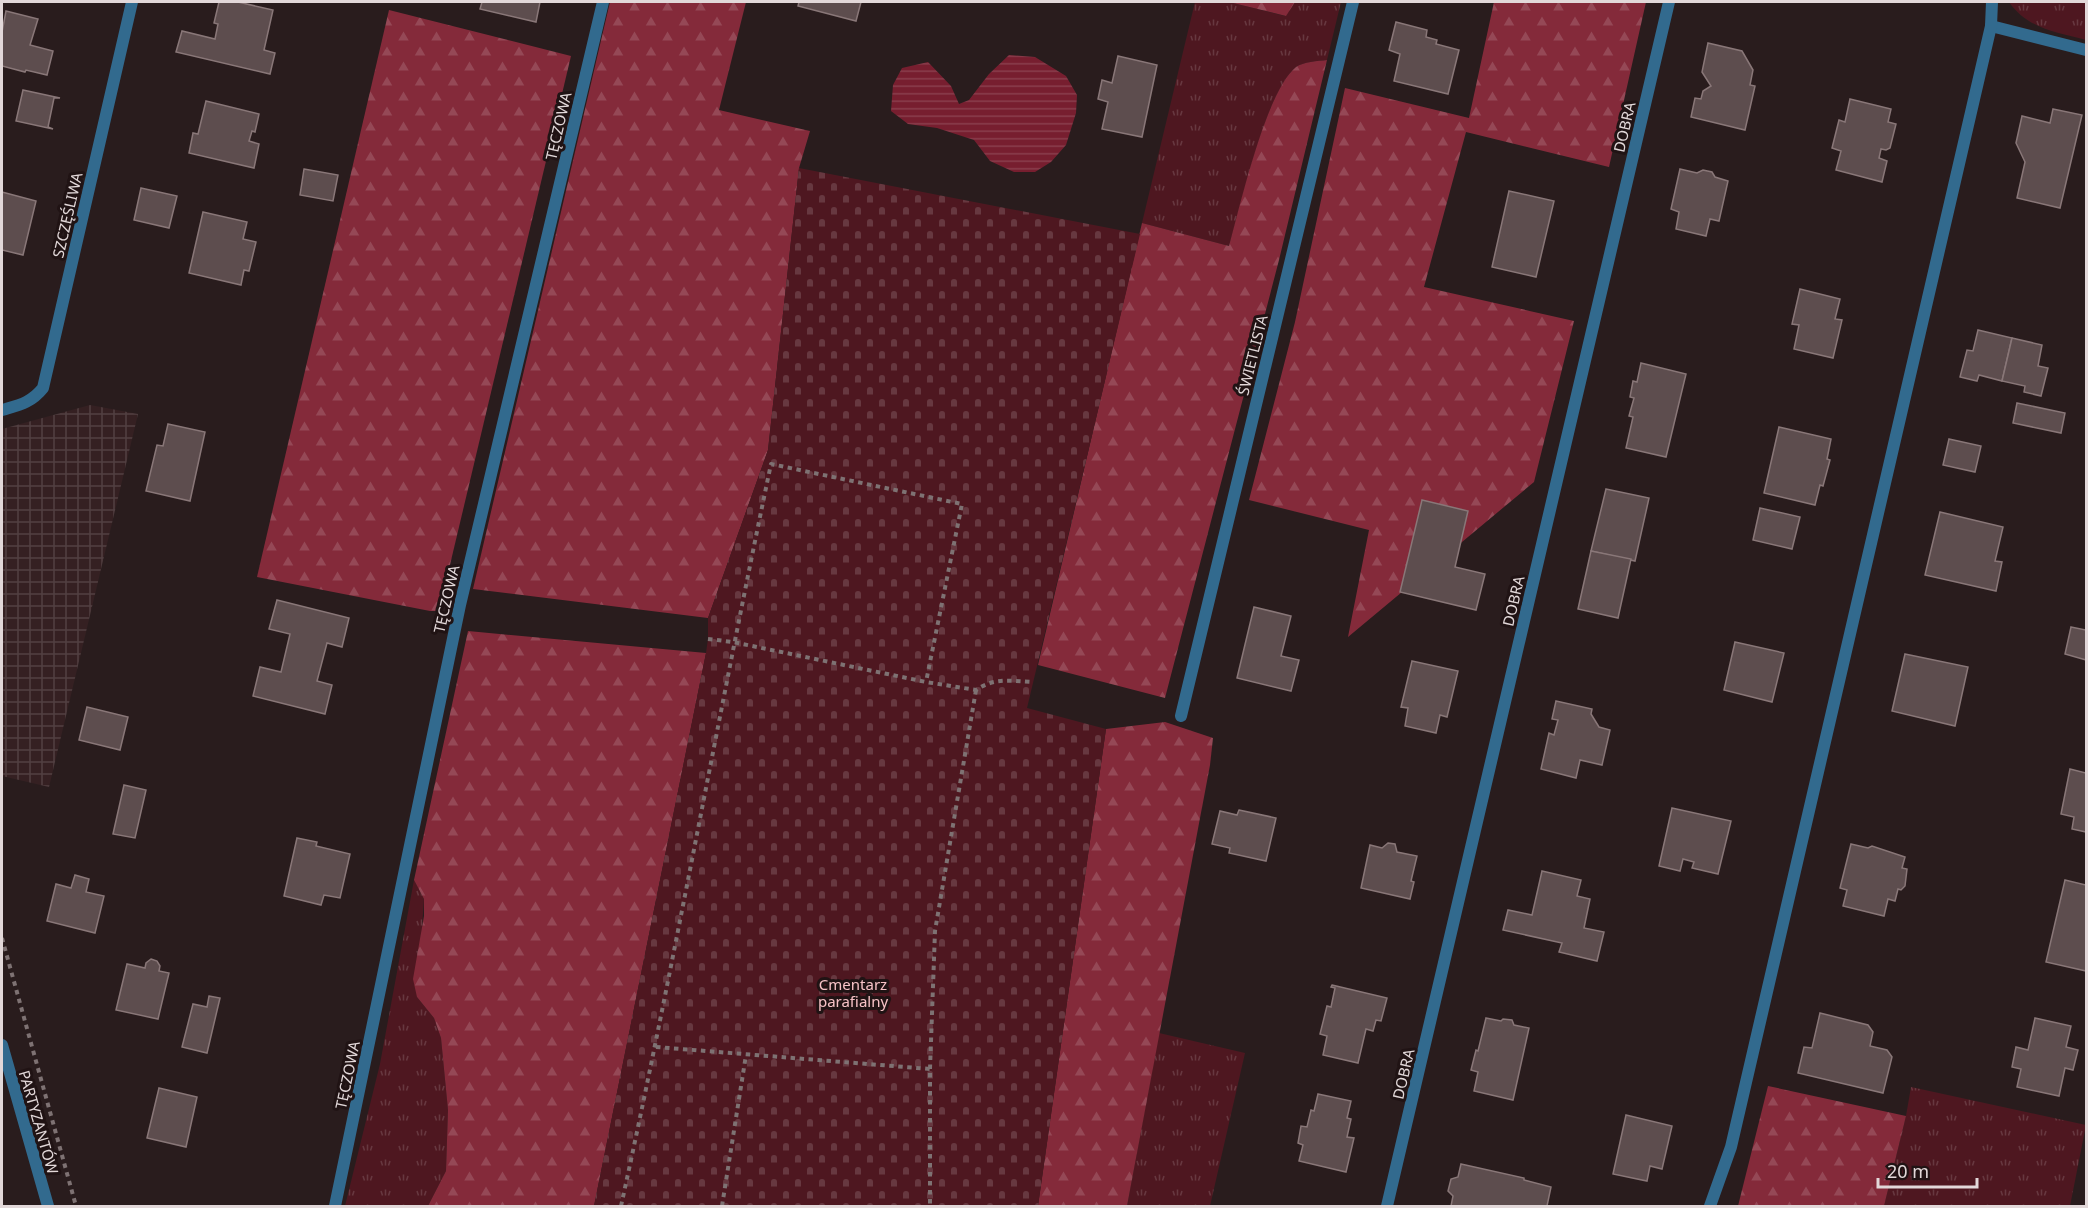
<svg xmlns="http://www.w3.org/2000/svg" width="2088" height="1208" viewBox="0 0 2088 1208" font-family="'Noto Sans',sans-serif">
<defs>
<pattern id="industrial-grid" width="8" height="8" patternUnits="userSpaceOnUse" patternTransform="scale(1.5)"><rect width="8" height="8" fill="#352022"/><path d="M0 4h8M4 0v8" fill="none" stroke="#524042"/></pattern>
<pattern id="grass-tufts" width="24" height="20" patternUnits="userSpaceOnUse" patternTransform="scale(1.5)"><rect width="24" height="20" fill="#4e1720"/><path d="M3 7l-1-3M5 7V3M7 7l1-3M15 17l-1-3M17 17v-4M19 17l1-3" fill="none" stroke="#673840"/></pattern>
<pattern id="forest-firs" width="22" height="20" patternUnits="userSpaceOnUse" patternTransform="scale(1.5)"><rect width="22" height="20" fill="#842a3a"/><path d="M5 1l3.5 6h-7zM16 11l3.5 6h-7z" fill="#954856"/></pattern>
<pattern id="cemetery-stones" width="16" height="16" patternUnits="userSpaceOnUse" patternTransform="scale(1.5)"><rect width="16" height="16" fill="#4e1720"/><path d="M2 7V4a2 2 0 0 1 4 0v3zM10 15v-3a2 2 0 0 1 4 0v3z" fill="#673840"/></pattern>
<pattern id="water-rules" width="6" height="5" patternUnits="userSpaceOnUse" patternTransform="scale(1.5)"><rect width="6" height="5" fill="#771e2f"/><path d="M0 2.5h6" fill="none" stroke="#8a3e4d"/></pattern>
</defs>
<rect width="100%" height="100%" fill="#291c1d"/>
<!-- industrial -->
<polygon fill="url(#industrial-grid)" points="90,405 138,414 49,787 2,776 2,429"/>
<!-- grass -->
<g fill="url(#grass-tufts)">
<path d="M1195 2H1229L1285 16 1295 2H1341L1327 60C1318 61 1303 62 1296 67 1266 91 1241 206 1229 246L1142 223Z"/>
<path d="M2009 2H2086V40C2056 32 2028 29 2009 2Z"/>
<polygon points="414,880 424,899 417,997 434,1018 441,1038 448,1110 446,1171 428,1206 345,1206 380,1064"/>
<polygon points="1159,1033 1245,1053 1210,1206 1127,1206"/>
<polygon points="1911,1087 2086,1125 2070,1206 1884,1206 1906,1116"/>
</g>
<!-- forest -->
<g fill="url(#forest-firs)">
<polygon points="610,2 746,2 719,110 810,131 799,168 768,450 708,618 473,589"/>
<polygon points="1229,2 1295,2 1286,16"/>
<polygon points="1494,2 1646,2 1609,167 1466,132 1424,287 1574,321 1534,482 1348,637 1369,530 1249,500 1295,322 1345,88 1469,118"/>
<polygon points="389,10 571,56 439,611 430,611 257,577"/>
<path d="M1327 60 1279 260 1165 698 1038 665 1142 223 1229 246C1240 206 1266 91 1296 67 1303 62 1318 61 1327 60Z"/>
<polygon points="468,631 706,653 594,1206 428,1206 446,1171 448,1110 441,1038 434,1018 417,997 413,979 424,916 424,899 414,880"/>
<polygon points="1165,722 1213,738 1210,765 1127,1206 1038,1206 1106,729"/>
<polygon points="1768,1086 1906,1116 1884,1206 1738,1206"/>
</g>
<!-- cemetery -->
<polygon fill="url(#cemetery-stones)" points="799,168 1140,234 1027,708 1106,729 1038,1206 594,1206 706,653 708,639 708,618 768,450"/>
<!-- water -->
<polygon fill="url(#water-rules)" points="1009,55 1035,57 1066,76 1077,95 1076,113 1066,145 1051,162 1035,172 1014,172 990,161 974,140 937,128 908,124 891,111 893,85 902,68 928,62 951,86 959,104 969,100 989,74"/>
<!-- building -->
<g fill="#5d4d4e" stroke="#897778" stroke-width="1.5">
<polygon points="219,2 238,2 273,10 264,50 275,53 270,74 176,52 182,31 215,39 218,24 214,23"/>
<polygon points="482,2 540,2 536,22 480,9"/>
<polygon points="799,2 861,2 856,21 798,6"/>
<polygon points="6,11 38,19 30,45 53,51 47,75 26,70 25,72 2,66 2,32"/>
<polygon points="1396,22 1427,30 1426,37 1437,40 1436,44 1459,50 1448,94 1394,81 1400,54 1389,50"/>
<polygon points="1708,43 1742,51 1753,70 1750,85 1755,86 1745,130 1691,117 1695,98 1701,99 1703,91 1711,86 1702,72"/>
<polygon points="1118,56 1157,65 1142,137 1102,129 1108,102 1098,99 1102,80 1112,83"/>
<polygon points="23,90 60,98 54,98 48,127 53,129 16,121"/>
<polygon points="1850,99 1891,109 1888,122 1896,124 1890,148 1886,150 1881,149 1879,158 1887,161 1882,182 1836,170 1841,151 1832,148 1839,120 1845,122"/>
<polygon points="206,101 259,114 255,132 252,131 249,141 259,144 254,168 189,153 193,133 198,134"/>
<polygon points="2053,109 2082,115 2060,208 2017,198 2025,162 2016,143 2022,116 2050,123"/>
<polygon points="304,169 338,175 333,201 300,195"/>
<polygon points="1680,169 1697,173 1703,170 1712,172 1715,177 1728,181 1719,221 1710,219 1706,236 1676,229 1679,212 1671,209"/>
<polygon points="141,188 177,196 169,228 134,220"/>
<polygon points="1509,191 1554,201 1536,277 1492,267"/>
<polygon points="2,192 36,201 23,255 2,250"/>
<polygon points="203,212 247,222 243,239 256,242 249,271 244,270 241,285 189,273"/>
<polygon points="1800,289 1840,299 1835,319 1842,320 1833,358 1794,349 1799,325 1792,324"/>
<polygon points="1978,330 2012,338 2002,381 1979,375 1977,381 1960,377 1967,350 1973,351"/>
<polygon points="2012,338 2042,345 2038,366 2048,368 2041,396 2024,392 2025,386 2002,381"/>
<polygon points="1641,363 1686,374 1666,457 1626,448 1633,417 1629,416 1634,398 1630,397 1633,381 1637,382"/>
<polygon points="2017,403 2065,413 2061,433 2013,423"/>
<polygon points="168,424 205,432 190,501 146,491 157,445 163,446"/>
<polygon points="1779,427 1831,439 1827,459 1830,460 1823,486 1820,485 1815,505 1764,493"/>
<polygon points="1949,439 1981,446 1975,472 1943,465"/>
<polygon points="1606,489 1649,498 1635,561 1591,551"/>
<polygon points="1422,500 1468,511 1455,567 1485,574 1476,610 1400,592"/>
<polygon points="1760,508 1800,517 1792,549 1753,540"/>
<polygon points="1940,512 2003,527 1995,561 2002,562 1996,591 1925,575"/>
<polygon points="1591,551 1631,559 1618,618 1578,609"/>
<polygon points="277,600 349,618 342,647 327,643 317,681 332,685 325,714 253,696 260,667 281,672 290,634 269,629"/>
<polygon points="1254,607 1291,616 1281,656 1299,660 1291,691 1237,678"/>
<polygon points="2071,627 2086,630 2086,660 2065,654"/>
<polygon points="1735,642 1784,653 1772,702 1724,690"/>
<polygon points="1905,654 1968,667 1955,726 1892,711"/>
<polygon points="1412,661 1458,671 1447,717 1440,715 1436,733 1405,726 1408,708 1401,707"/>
<polygon points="1556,701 1592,709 1591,714 1599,727 1610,730 1602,765 1580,760 1576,778 1541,769 1549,733 1554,735 1558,720 1552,719"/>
<polygon points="87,707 128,717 120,750 79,740"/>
<polygon points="2070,769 2086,773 2086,832 2072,829 2074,817 2061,814"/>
<polygon points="124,785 146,790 135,838 113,834"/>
<polygon points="1672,808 1731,821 1718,874 1692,868 1694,862 1683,859 1680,871 1659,866"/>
<polygon points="1239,810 1276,818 1266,861 1229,853 1230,848 1212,844 1220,811 1237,815"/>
<polygon points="297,838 317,842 316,846 350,854 340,898 324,895 321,905 284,896"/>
<polygon points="1388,843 1395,844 1397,852 1417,856 1411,881 1414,882 1410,899 1361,888 1370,845 1382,848"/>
<polygon points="1851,844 1868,848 1872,846 1905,857 1902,868 1907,869 1905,886 1901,890 1898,889 1895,901 1888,899 1884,916 1843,906 1847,890 1840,888"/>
<polygon points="1542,871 1581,880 1577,896 1590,899 1584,928 1604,932 1597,961 1559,952 1562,943 1503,930 1508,910 1532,915"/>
<polygon points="75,875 89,879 86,892 104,896 95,933 47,921 56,884 71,888"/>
<polygon points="2065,880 2086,885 2086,971 2046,962"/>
<polygon points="151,959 157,961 160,966 159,971 169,973 158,1019 116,1010 127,964 145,968 146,963"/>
<polygon points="1332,985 1387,998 1381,1021 1376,1020 1373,1031 1366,1029 1358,1063 1323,1055 1327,1036 1320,1034 1327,1006 1331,1007 1335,988 1331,987"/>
<polygon points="209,996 220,998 207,1053 182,1047 193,1004 207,1007"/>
<polygon points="1820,1013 1868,1025 1873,1032 1870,1046 1887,1050 1892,1057 1883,1093 1798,1073 1804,1047 1812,1048"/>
<polygon points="1486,1018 1501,1021 1503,1019 1512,1020 1514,1025 1529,1028 1513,1100 1474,1091 1478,1072 1471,1070 1476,1050 1478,1051"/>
<polygon points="2035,1018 2071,1026 2066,1047 2078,1050 2073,1070 2065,1068 2059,1096 2017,1087 2021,1069 2012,1067 2016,1047 2028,1050"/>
<polygon points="159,1088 197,1097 186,1147 147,1138"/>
<polygon points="1318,1094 1351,1101 1347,1118 1351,1119 1347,1137 1354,1138 1346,1172 1299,1161 1303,1145 1298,1143 1301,1126 1307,1127 1311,1110 1314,1111"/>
<polygon points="1626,1115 1672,1126 1662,1169 1650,1166 1647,1181 1613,1174"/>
<polygon points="1461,1164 1524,1178 1524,1180 1551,1187 1547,1206 1451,1206 1453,1196 1448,1191 1451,1179 1458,1177"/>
</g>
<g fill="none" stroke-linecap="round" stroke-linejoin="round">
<!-- path -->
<g stroke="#7e7273" stroke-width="4" stroke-dasharray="4.5 4.5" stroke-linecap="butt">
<path d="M708 639 733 642 926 682 976 690C995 677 1011 681 1034 682"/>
<polyline points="2,938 76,1206"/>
<polyline points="656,1047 930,1069 930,1206"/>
<polyline points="930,1069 935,931 976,690"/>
<path d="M621 1206C675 960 719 711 771 464L962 504 926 682"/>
<polyline points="722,1206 746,1055"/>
</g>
<!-- service -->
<polyline stroke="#326a8e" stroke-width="12" points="1991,26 2086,50"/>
<!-- minor -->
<g stroke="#326a8e" stroke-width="12">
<path d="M2 410C19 405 31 403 43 388L132 2"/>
<polyline points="1181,716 1353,2"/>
<polyline points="335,1206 460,605 603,2"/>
<polyline points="1387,1206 1669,2"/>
<polyline points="1710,1206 1731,1147 1991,26 1992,2"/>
</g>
<!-- tertiary -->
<polyline stroke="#326a8e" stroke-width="12" points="2,1045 48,1206"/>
</g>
<g text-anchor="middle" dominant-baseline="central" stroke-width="6" stroke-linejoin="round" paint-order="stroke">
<!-- street labels -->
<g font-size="15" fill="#e2d8d9" stroke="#201314">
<text transform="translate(558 126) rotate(-77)">TĘCZOWA</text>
<text transform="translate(1624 127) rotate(-77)">DOBRA</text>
<text transform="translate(67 215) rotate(-77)">SZCZĘŚLIWA</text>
<text transform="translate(1252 355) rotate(-76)">ŚWIETLISTA</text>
<text transform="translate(446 599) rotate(-77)">TĘCZOWA</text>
<text transform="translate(1513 601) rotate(-77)">DOBRA</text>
<text transform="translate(1403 1074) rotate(-77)">DOBRA</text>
<text transform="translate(347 1075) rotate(-78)">TĘCZOWA</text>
<text transform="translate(39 1122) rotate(74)">PARTYZANTÓW</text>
</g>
<!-- park labels -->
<g font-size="15" fill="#f7c2c6" stroke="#201314">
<text x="853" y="984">Cmentarz<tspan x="853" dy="17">parafialny</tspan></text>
</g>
</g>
<!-- border -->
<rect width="2088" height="1208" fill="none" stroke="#e2d8d9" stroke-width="6"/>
<!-- scale -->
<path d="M1878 1178v9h99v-9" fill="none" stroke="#e2d8d9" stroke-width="3"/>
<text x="1887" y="1178" font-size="18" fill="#e2d8d9" stroke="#201314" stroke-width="4.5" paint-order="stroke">20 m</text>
</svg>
